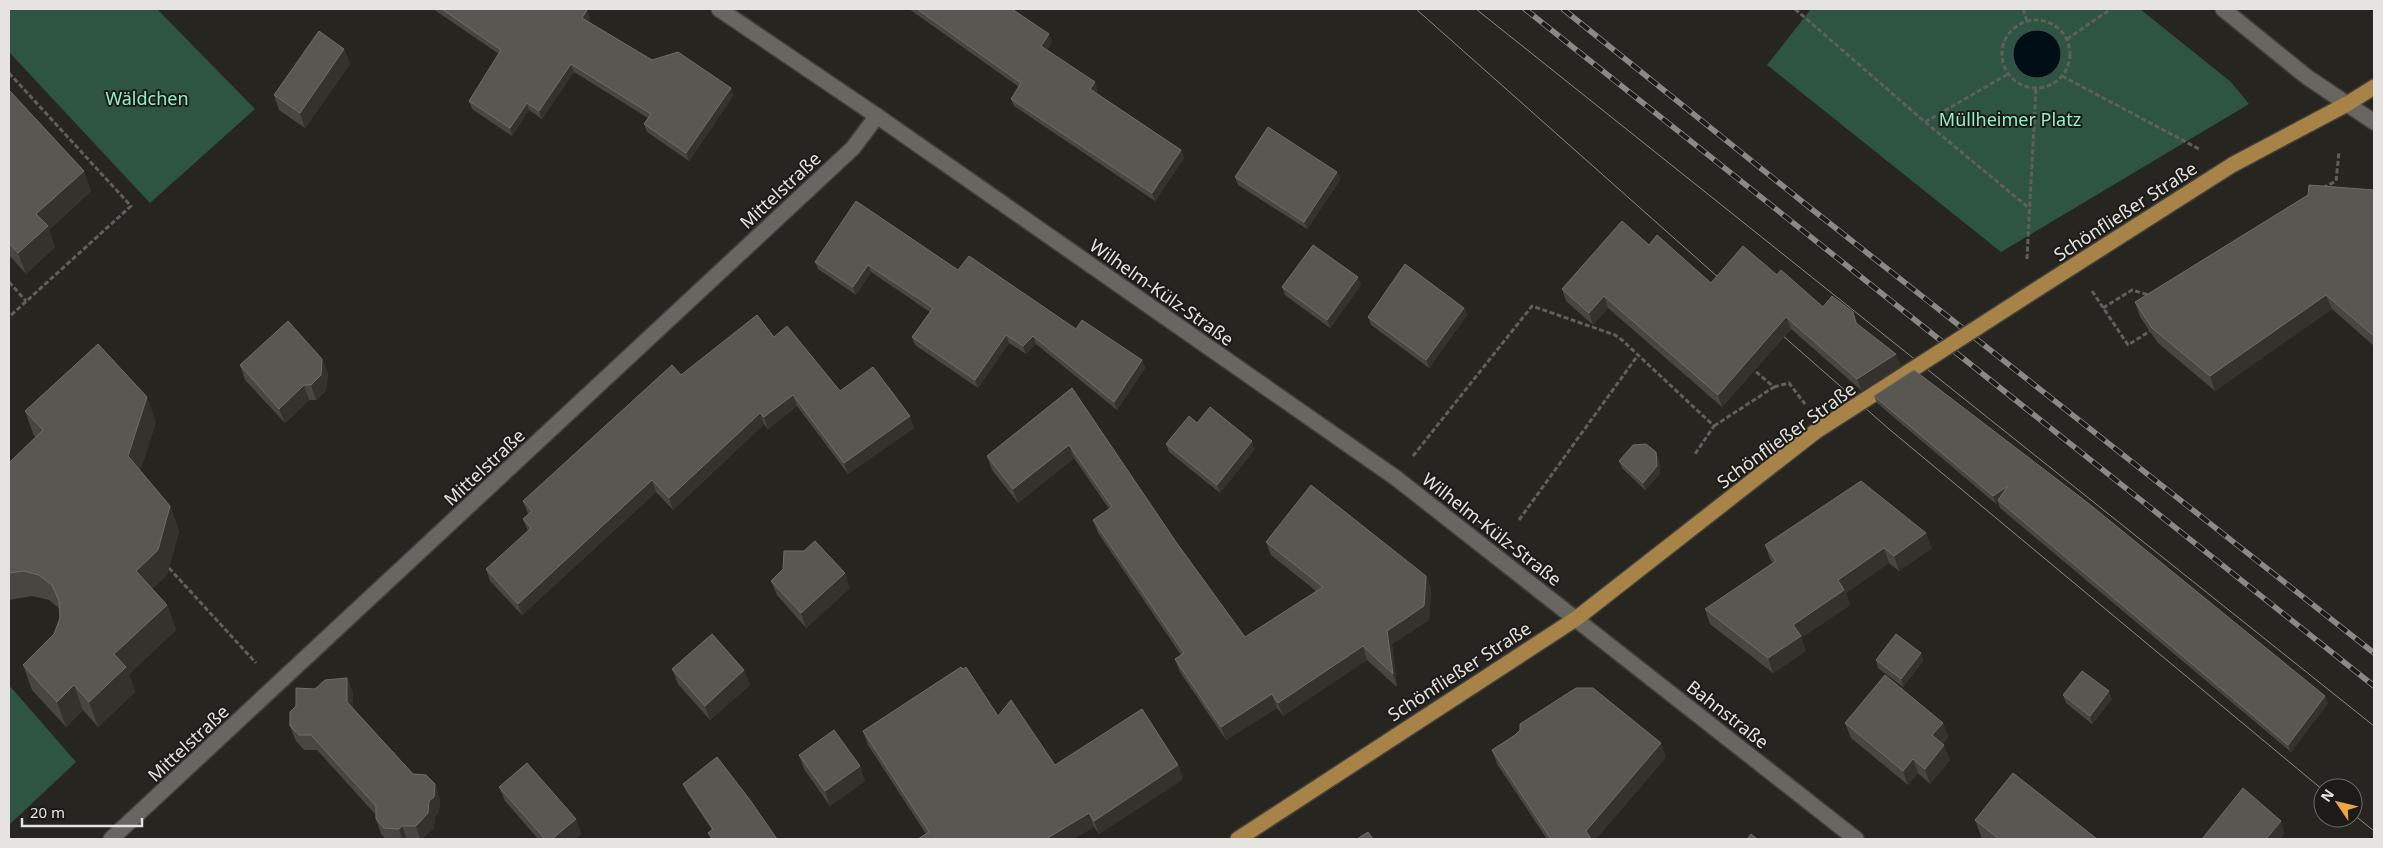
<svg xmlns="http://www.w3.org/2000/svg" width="2383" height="848" viewBox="0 0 2383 848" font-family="'Noto Sans',sans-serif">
<rect width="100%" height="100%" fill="#262520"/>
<!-- green -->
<g fill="#2e5542">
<polygon points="9,9 157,9 255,109 150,203 9,52"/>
<polygon points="1811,9 2140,9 2231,82 2249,104 2001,252 1767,65"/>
<polygon points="9,685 76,762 9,825"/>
</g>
<!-- water -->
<circle fill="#000f16" stroke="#454f53" cx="2037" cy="54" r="24"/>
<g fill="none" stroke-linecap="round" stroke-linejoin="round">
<defs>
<g id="minor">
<polyline points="719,9 877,116 1396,478 1856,839"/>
<polyline points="2223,9 2307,77 2374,122"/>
<polyline points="111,839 853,148 877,116"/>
</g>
<g id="major">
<polyline points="2042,286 2232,165 2347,104 2374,87"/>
<polyline points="1238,839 1577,618 1815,432"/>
</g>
</defs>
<!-- minor casing -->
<use href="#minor" stroke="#42413e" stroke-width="18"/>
<!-- major casing -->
<use href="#major" stroke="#42413e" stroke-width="18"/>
<!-- path -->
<g stroke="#605f5b" stroke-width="3" stroke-dasharray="5 2.5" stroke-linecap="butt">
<polyline points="1795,9 1925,122 2029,208"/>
<polyline points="2023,9 2027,21"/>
<circle cx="2036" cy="54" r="34"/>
<polyline points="2067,39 2111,9"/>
<polyline points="9,73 131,206 9,317"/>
<polyline points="2062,76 2201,150"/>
<polyline points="1925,122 2008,74"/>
<polyline points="2323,188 2336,181 2339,152"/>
<polyline points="2027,259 2036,88"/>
<polyline points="9,282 26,301"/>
<polyline points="2092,291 2128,345 2150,331"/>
<polyline points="2103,308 2132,290 2149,295"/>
<polyline points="1774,387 1789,383 1805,404"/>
<polyline points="1714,426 1774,387 1755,371"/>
<polyline points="1413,456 1532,306 1615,335 1622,340 1714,426 1695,454"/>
<polyline points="1519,520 1638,355"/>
<polyline points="169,568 256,663"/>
</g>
<!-- minor -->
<use href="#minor" stroke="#686661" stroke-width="15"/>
<!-- major -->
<use href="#major" stroke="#a88347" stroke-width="15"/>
<!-- tram -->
<g stroke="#8a8985" stroke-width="1">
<polyline points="1416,9 1728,286"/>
<polyline points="1476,9 2374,726"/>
<polyline points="1774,328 1889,429 2323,790"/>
<polyline points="2353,814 2374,831"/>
</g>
<defs>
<g id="rail">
<polyline points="1525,9 2374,686"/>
<polyline points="1563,9 1809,207 2374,653"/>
</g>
</defs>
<!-- rail casing -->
<use href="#rail" stroke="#8a8985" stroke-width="5.5"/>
<!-- rail -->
<use href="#rail" stroke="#1d1b17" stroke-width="4" stroke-dasharray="11" stroke-linecap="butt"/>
<defs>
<polyline id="major-bridge" points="1815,432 2042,286"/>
</defs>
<!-- major-bridge casing -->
<use href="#major-bridge" stroke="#42413e" stroke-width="18" stroke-linecap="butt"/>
<!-- major-bridge -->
<use href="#major-bridge" stroke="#a88347" stroke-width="15"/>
</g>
<!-- wall -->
<g fill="#484641">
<polygon points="433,9 586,9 590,18 588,22 652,60 731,88 733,96 689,161 647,132 644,124 648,118 574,72 542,119 529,110 512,136 472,109 469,101 499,54"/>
<polygon points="909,9 1012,9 1052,42 1047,50 1098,90 1096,93 1181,150 1184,158 1155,201 1014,106 1011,99 1019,87"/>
<polygon points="344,49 350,64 305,128 279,110 274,95"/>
<polygon points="9,90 91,191 49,230 55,247 26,274 9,255"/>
<polygon points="1337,172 1340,180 1307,229 1238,185 1235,177"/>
<polygon points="2374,190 2374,346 2332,309 2215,391 2158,343 2140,317 2135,302"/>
<polygon points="1649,245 1711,283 1777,275 1823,307 1853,312 1857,324 1901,366 1862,391 1791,329 1722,407 1608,308 1593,325 1566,301 1562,289"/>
<polygon points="815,262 958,270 1076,329 1142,360 1145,368 1117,410 1036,344 1026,354 1009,343 978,388 915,345 912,337 930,312 871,272 856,295 818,269"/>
<polygon points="1361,285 1330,328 1285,295 1282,287"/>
<polygon points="1464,308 1467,315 1429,368 1371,325 1368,317"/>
<polygon points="774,337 840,391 914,428 848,474 797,406 768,429 764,424 673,510 656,492 522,615 490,581 486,569 528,531 523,519 528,514 523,501 681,375"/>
<polygon points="322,359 328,374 326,390 316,400 309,400 285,423 245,380 240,365"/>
<polygon points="1072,388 1176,542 1245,637 1316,591 1271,555 1266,542 1426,576 1431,589 1429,620 1392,644 1397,687 1367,660 1283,716 1277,708 1226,740 1180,672 1175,659 1181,655 1098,533 1093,520 1109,509 1074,458 1018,503 992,470 987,456"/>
<polygon points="1874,396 2328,703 2291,752 2000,508 1998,502 1996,504 1877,403"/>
<polygon points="25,411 156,422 140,471 170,506 179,531 167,575 152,589 167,605 176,630 129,674 135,692 98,727 83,710 66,727 32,690 23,665 54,634 60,618 60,609 49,600 32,596 9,600 9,463 36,437 34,436"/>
<polygon points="1197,423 1255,449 1220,493 1169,452 1166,444"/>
<polygon points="1659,460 1660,474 1645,490 1622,468 1619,461"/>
<polygon points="1765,545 1932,548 1899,571 1889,563 1846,593 1850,605 1801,638 1806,651 1773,673 1710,624 1705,609 1773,563 1770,559"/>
<polygon points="771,581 850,588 806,628 777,595"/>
<polygon points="1921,653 1923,661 1903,687 1878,668 1876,660"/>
<polygon points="672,669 744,670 750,685 710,720 678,684"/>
<polygon points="347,678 353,693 353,708 413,774 440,799 439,812 435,816 434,828 422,839 386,839 381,834 376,819 376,815 317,750 304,750 296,741 290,726 315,689"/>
<polygon points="2063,695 2112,699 2092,724 2066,703"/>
<polygon points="998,716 1055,765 1178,765 1183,779 1099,834 1094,827 1073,839 918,839 926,834 868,745 863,731"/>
<polygon points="1845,723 1943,723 1948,737 1943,744 1950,760 1930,784 1918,773 1908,785 1851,738"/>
<polygon points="1492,750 1666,757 1596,839 1547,839 1497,764"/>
<polygon points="799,755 865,781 830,806 804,769"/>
<polygon points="683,784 777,839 711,839 708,833 712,830 686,791"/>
<polygon points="499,787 576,819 581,834 575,839 538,839 505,801"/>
<polygon points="1975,820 2097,839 1982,839"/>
</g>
<!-- shaded-wall -->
<g fill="#33322d">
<polygon points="587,10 590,18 585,26 582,18"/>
<polygon points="1049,34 1052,42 1044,54 1041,46"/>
<polygon points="344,49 350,64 305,128 300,113"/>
<polygon points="571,64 574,72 542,119 539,111"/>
<polygon points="1095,82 1098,90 1093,97 1090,89"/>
<polygon points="731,88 733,96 689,161 686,153"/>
<polygon points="527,103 529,110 512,136 510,128"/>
<polygon points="1181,150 1184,158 1155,201 1152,193"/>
<polygon points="84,171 91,191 49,230 55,247 26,274 18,253 36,214"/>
<polygon points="1337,172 1340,180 1307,229 1304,222"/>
<polygon points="868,265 871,272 856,295 853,287"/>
<polygon points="1358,277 1361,285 1330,328 1327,320"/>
<polygon points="2326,295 2332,309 2215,391 2210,376"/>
<polygon points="1604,296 1608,308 1593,325 1589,313"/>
<polygon points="1464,308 1467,315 1429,368 1426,360"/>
<polygon points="1786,317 1791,329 1722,407 1718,395"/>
<polygon points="1006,335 1009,343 978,388 975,380"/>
<polygon points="1033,336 1036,344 1026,354 1023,346"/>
<polygon points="1896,354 1901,366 1862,391 1857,379"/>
<polygon points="322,359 328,374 326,390 316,400 311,385"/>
<polygon points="1142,360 1145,368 1117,410 1114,402"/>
<polygon points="304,385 309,400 285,423 279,409"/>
<polygon points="793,395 797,406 768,429 764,417"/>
<polygon points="147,397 156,422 137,481 128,456"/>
<polygon points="760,413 764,424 673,510 669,498"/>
<polygon points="910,416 914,428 848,474 844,463"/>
<polygon points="1252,441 1255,449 1220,493 1217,485"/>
<polygon points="1069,445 1074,458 1018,503 1013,489"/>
<polygon points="1656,452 1659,460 1660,474 1645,490 1643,483"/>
<polygon points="652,480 656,492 522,615 518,604"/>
<polygon points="2008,486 1998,500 1998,502 1996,504 1993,496"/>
<polygon points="170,506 179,531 167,575 145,596 136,571"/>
<polygon points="1926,533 1932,548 1899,571 1894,556"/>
<polygon points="1884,548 1889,563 1846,593 1850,605 1801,638 1806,651 1773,673 1768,658 1793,625 1838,580"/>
<polygon points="845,573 850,588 806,628 801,613"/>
<polygon points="1426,576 1431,589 1429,620 1392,644 1397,687 1393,674 1387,631"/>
<polygon points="167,605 176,630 129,674 135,692 98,727 89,702 114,654"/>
<polygon points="1363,646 1367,660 1283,716 1278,703"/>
<polygon points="1921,653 1923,661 1903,687 1901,679"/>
<polygon points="744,670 750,685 710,720 705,706"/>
<polygon points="347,678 353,693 353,717 347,702"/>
<polygon points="74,685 83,710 66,727 57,702"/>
<polygon points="2109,691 2112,699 2092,724 2090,716"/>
<polygon points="1272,694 1277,708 1226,740 1221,727"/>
<polygon points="2325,696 2328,703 2291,752 2288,745"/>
<polygon points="1943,723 1948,737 1938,750 1932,735"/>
<polygon points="1661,743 1666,757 1596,839 1589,839 1586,831"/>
<polygon points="1944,745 1950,760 1930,784 1925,769"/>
<polygon points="1913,759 1918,773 1908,785 1903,771"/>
<polygon points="1178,765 1183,779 1099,834 1094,821"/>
<polygon points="860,766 865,781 830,806 825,791"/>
<polygon points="435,784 440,799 439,812 435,816 434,828 422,839 420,839 416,826 429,801"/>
<polygon points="1089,813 1094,827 1073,839 1046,839"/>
<polygon points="576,819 581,834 575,839 552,839"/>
<polygon points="2281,821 2285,833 2281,839 2266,839"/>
<polygon points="402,826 407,839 402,839 399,829"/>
</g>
<!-- building -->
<g fill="#595752" stroke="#6f6d69">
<polygon points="442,9 586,9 587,10 582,18 652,60 678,52 731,88 686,153 644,124 651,114 571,64 539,111 527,103 510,128 469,101 501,50"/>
<polygon points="917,9 1012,9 1049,34 1041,46 1095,82 1090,89 1181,150 1152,193 1011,99 1021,83"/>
<polygon points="319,31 344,49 300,113 274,95"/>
<polygon points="9,90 84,171 36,214 48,226 18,253 9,243"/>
<polygon points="1268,127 1337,172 1304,222 1235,177"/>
<polygon points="2309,185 2374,190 2373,202 2374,203 2374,336 2326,295 2210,376 2152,328 2135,302 2308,195"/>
<polygon points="856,201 958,270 969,256 1076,329 1082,320 1142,360 1114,402 1033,336 1023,346 1006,335 975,380 912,337 933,308 868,265 853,287 815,262"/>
<polygon points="1622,221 1649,245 1657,235 1711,283 1743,246 1777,275 1781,270 1823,307 1832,296 1853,312 1856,323 1896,354 1857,379 1786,317 1718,395 1604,296 1589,313 1562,289"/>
<polygon points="1313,245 1358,277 1327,320 1282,287"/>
<polygon points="1405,264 1464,308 1426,360 1368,317"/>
<polygon points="757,315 774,337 787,326 840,391 873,367 910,416 844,463 793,395 764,417 760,413 669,498 652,480 518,604 486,569 531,528 523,519 532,511 523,501 672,365 681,375"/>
<polygon points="288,321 322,359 321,375 311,385 304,385 279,409 240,365"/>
<polygon points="98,344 147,397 128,456 170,506 158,550 136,571 167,605 114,654 126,667 89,702 74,685 57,702 23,665 54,634 60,618 59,601 52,585 39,575 23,571 9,573 9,463 43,430 25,411"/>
<polygon points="1914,370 2088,503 2325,696 2288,745 1998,500 2008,486 1993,496 1874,396"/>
<polygon points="1072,388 1176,542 1245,637 1323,587 1266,542 1311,485 1426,576 1424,606 1387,631 1393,674 1363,646 1278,703 1272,694 1221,727 1175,659 1184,653 1093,520 1112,507 1069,445 1013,489 987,456"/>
<polygon points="1210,407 1252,441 1217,485 1166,444 1189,416 1197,423"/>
<polygon points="1646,444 1656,452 1657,466 1643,483 1619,461 1633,445"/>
<polygon points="1861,481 1926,533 1894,556 1884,548 1838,580 1844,590 1793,625 1801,636 1768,658 1705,609 1776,561 1765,545"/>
<polygon points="815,541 845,573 801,613 771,581 783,569 784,551 804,551"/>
<polygon points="712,634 744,670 705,706 672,669"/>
<polygon points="1896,634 1921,653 1901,679 1876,660"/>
<polygon points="961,667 963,669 966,667 998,716 1011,700 1055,765 1142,709 1178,765 1094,821 1089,813 1046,839 918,839 929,832 863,731"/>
<polygon points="2082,671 2109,691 2090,716 2063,695"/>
<polygon points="1885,675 1943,723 1932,735 1944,745 1925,769 1913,759 1903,771 1845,723"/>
<polygon points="347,678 347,702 413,774 426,775 435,784 434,797 429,801 428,813 416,826 402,826 399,829 384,828 376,819 376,806 311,735 299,735 290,726 290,712 296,706 296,688 315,689 325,680"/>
<polygon points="1576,688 1593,688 1661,743 1586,831 1591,839 1551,839 1492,750 1515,735 1520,730 1520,724"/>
<polygon points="834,730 860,766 825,791 799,755"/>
<polygon points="717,757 750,800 777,839 713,839 708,833 713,829 683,784"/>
<polygon points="527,763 576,819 552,839 545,839 499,787"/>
<polygon points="2013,773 2097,839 1999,839 1975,820"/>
<polygon points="2243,788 2281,821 2266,839 2202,839"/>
<polygon points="1368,832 1373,839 1357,839"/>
<polygon points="1751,834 1757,839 1747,839"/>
</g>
<g text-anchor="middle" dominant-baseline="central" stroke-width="4" stroke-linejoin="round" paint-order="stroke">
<!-- park labels -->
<g font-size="18" fill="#90f3c3" stroke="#1d1b17">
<text x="147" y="98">Wäldchen</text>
<text x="2010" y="119">Müllheimer Platz</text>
</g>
<!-- street labels -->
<g font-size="18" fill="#e5e4e1" stroke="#1d1b17">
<text transform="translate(780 190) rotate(-43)">Mittelstraße</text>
<text transform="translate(2125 211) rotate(-33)">Schönfließer Straße</text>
<text transform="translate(1162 292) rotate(35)">Wilhelm-Külz-Straße</text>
<text transform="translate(1786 435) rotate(-36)">Schönfließer Straße</text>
<text transform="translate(484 467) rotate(-43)">Mittelstraße</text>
<text transform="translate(1492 529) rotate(38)">Wilhelm-Külz-Straße</text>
<text transform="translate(1459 671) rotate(-33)">Schönfließer Straße</text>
<text transform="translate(1728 714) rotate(38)">Bahnstraße</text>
<text transform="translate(188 743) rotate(-43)">Mittelstraße</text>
</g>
</g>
<!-- border -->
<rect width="2383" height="848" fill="none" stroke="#e5e4e1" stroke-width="20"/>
<!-- north arrow -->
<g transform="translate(2338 803) rotate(305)"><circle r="24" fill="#1d1b17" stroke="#6d6b68"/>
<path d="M0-4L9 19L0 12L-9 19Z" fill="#f0a63e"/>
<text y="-8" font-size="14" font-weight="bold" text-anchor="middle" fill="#e5e4e1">N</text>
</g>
<!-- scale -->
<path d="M22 818v8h120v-8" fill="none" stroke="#e5e4e1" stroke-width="2.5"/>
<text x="30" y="818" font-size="15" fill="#e5e4e1" stroke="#1d1b17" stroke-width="4" paint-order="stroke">20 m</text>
</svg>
